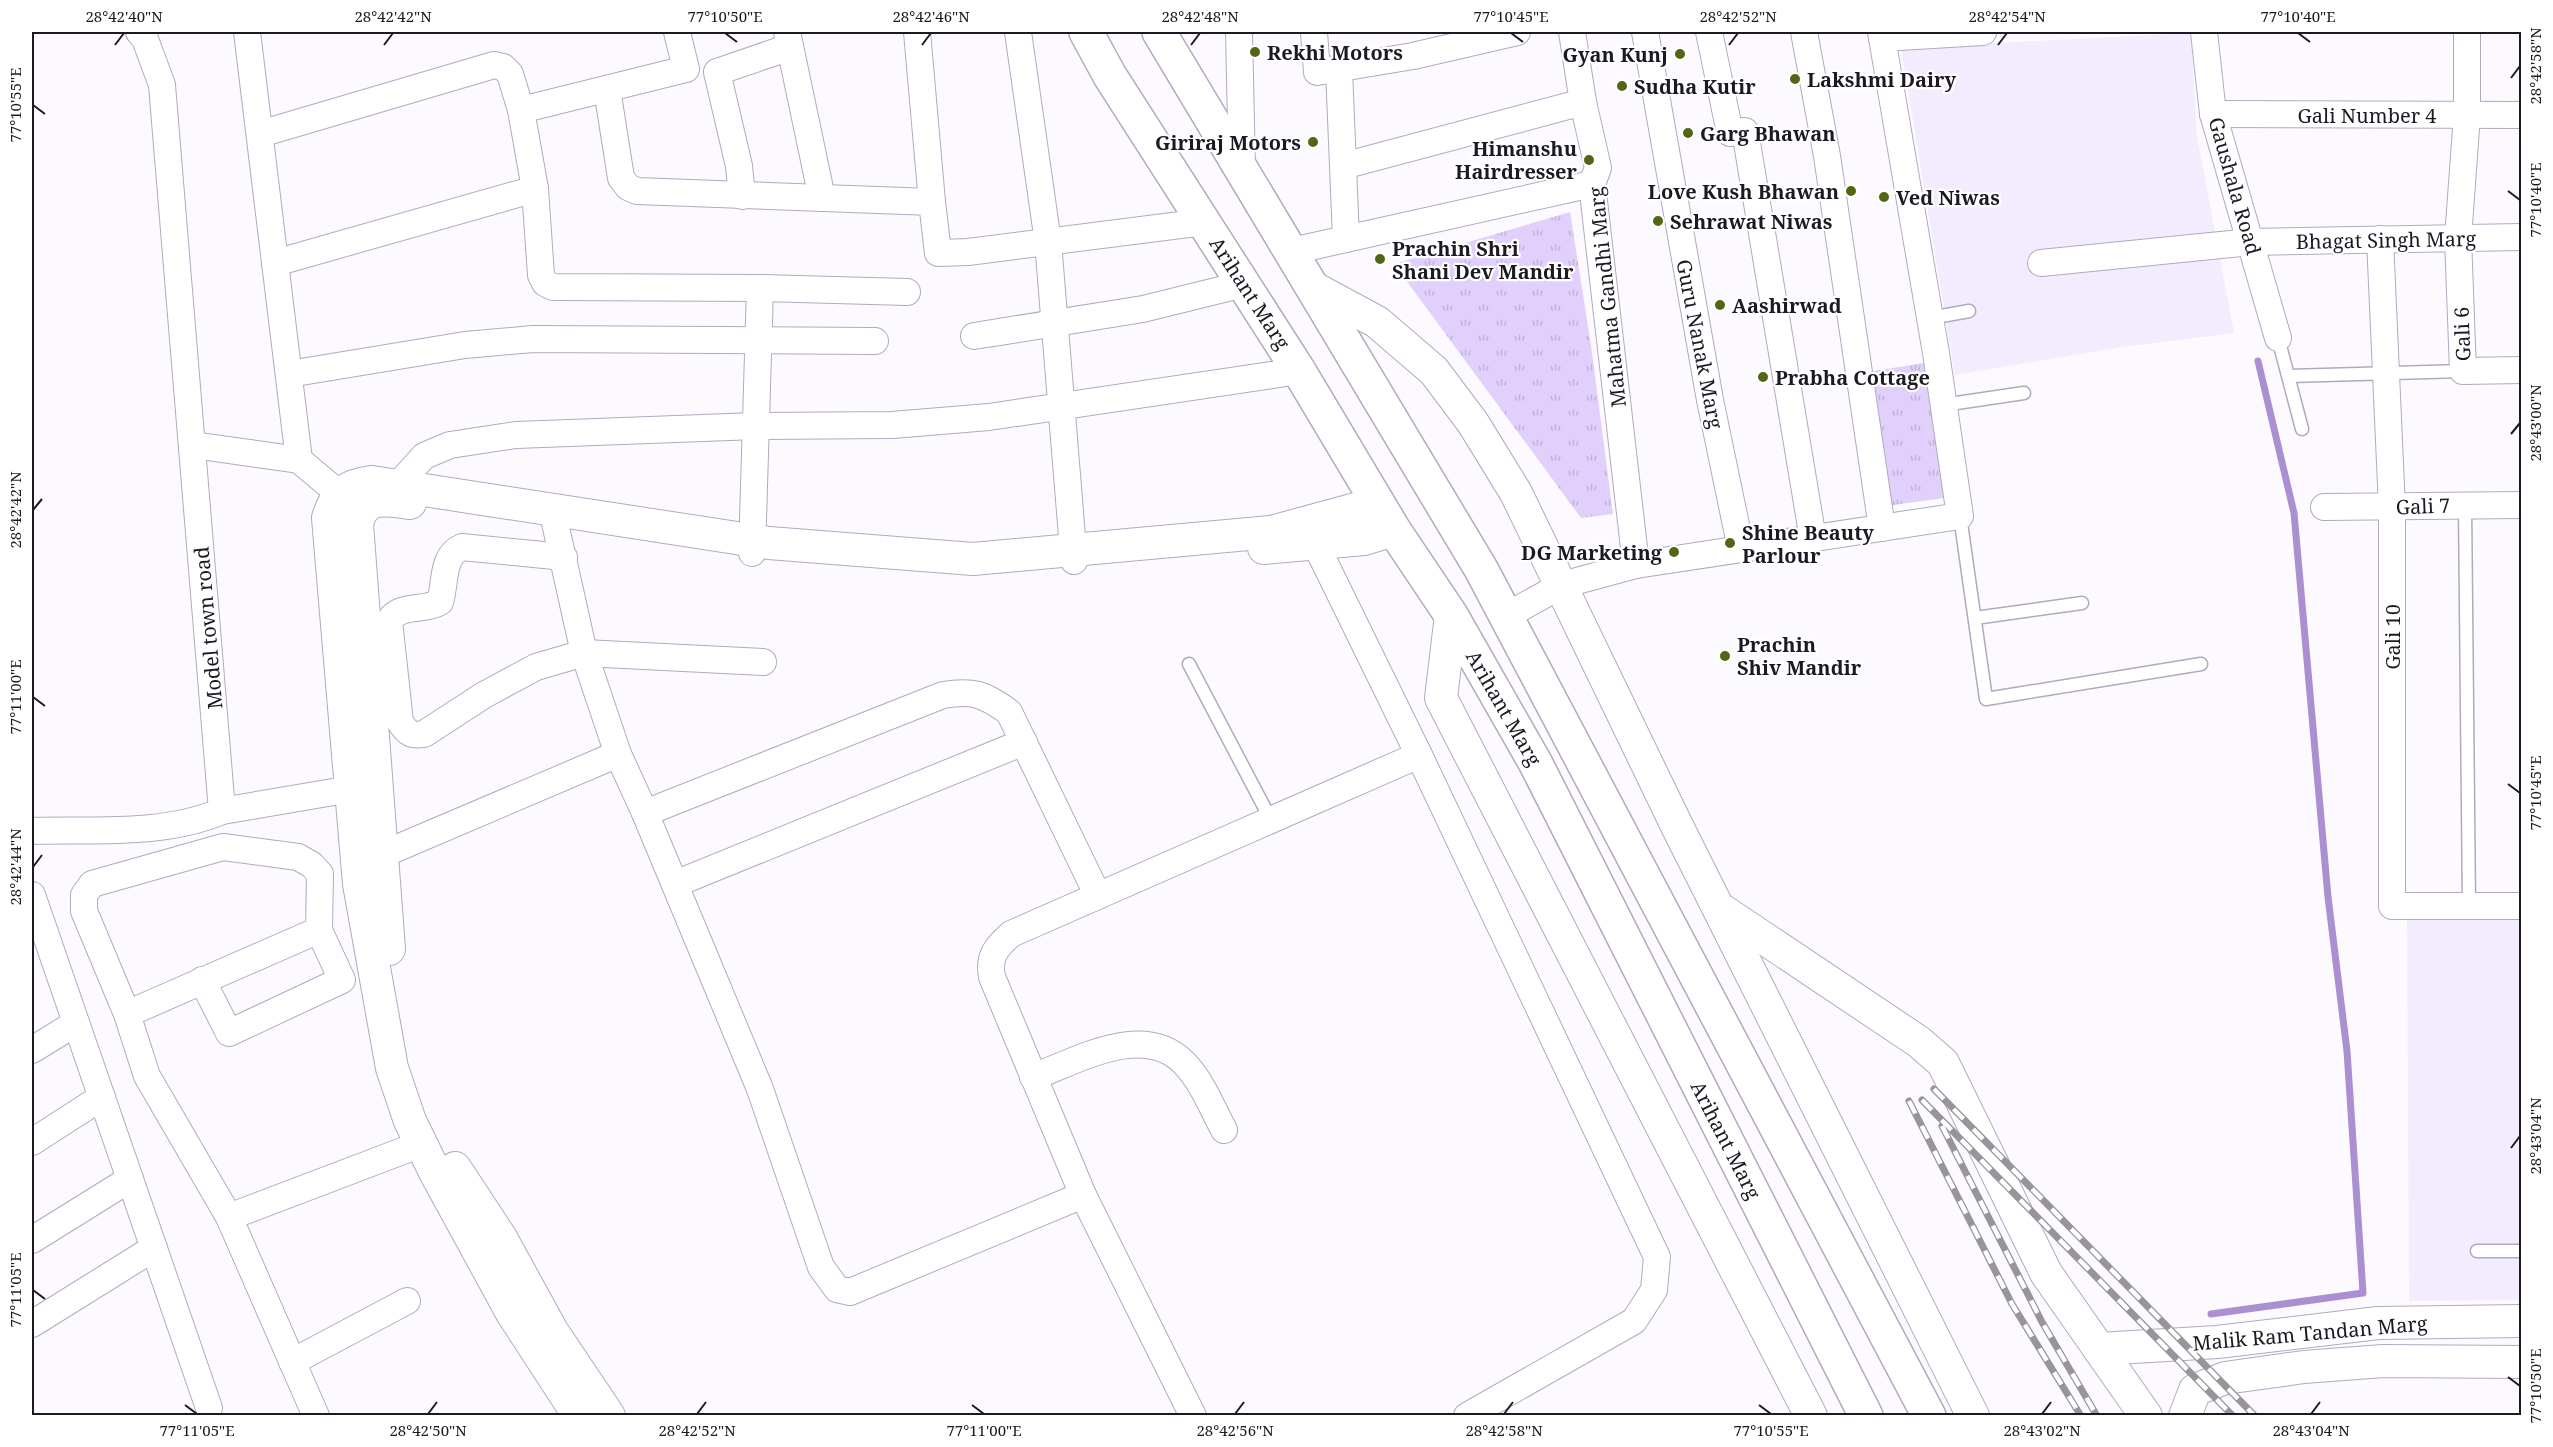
<svg xmlns="http://www.w3.org/2000/svg" width="2553" height="1447" viewBox="0 0 2553 1447" font-family="'Noto Serif',serif">
<defs>
<pattern id="grass-tufts" width="24" height="20" patternUnits="userSpaceOnUse" patternTransform="scale(1.5)"><rect width="24" height="20" fill="#e2d0fc"/><path d="M3 7l-1-3M5 7V3M7 7l1-3M15 17l-1-3M17 17v-4M19 17l1-3" fill="none" stroke="#c1b2d8"/></pattern>
</defs>
<rect width="100%" height="100%" fill="#fcfaff"/>
<!-- built -->
<g fill="#f3ecfe">
<polygon points="2191,33 2197,136 2234,333 2122,347 1955,375 1901,48"/>
<polygon points="2521,916 2521,1300 2409,1301 2407,917"/>
</g>
<!-- grass -->
<g fill="url(#grass-tufts)">
<polygon points="1570,212 1591,345 1613,514 1581,518 1394,264"/>
<polygon points="1924,363 1944,498 1886,506 1867,372"/>
</g>
<g fill="none" stroke-linecap="round" stroke-linejoin="round">
<!-- stream -->
<polyline stroke="#ac8fd0" stroke-width="7" points="2211,1314 2363,1293 2347,1051 2328,897 2294,513 2258,361"/>
<defs>
<g id="service">
<polyline points="1930,318 1969,311"/>
<polyline points="2278,338 2302,429"/>
<polyline points="2289,376 2463,371"/>
<polyline points="1943,405 2024,393"/>
<polyline points="2465,505 2469,906"/>
<polyline points="1960,516 1986,699 2201,664"/>
<polyline points="1975,618 2082,603"/>
<polyline points="1189,664 1271,820"/>
<polyline points="2477,1251 2522,1251"/>
</g>
<g id="minor">
<polyline points="139,32 145,39 162,85 222,811"/>
<polyline points="247,32 299,460"/>
<polyline points="787,32 822,198"/>
<polyline points="917,32 932,202"/>
<polyline points="1018,32 1048,242 1074,561"/>
<polyline points="1239,32 1242,170"/>
<polyline points="1314,32 1317,72 1413,56 1517,32"/>
<polyline points="1572,32 1583,102 1598,168 1592,184 1636,565"/>
<polyline points="1645,32 1710,400 1741,549"/>
<polyline points="1709,32 1730,133 1745,131 1813,539"/>
<polyline points="1804,32 1827,156 1882,528"/>
<polyline points="2204,32 2213,114 2278,338"/>
<polyline points="2467,32 2467,115 2458,238 2463,371 2522,370"/>
<polyline points="1882,38 1983,32"/>
<polyline points="1339,70 1346,239"/>
<polyline points="607,89 621,178 628,187 637,191 932,202 938,253 968,252 1204,222"/>
<polyline points="521,110 686,69 677,32"/>
<polyline points="2213,114 2522,115"/>
<polyline points="260,134 494,65 503,67 510,74 521,110 535,189 541,275 545,283 553,287 760,288 907,292"/>
<polyline points="1343,166 1583,102"/>
<polyline points="742,196 739,166 717,72 790,47"/>
<polyline points="2380,239 2392,508 2392,906 2522,906"/>
<polyline points="1292,251 1592,184"/>
<polyline points="275,263 535,189"/>
<polyline points="2041,263 2251,242 2522,237"/>
<polyline points="974,336 1143,309 1244,284"/>
<polyline points="289,374 465,345 533,339 875,341"/>
<polyline points="193,445 299,460 355,507"/>
<polyline points="397,486 424,456 450,445 516,435 756,426 892,425 989,417 1299,371"/>
<polyline points="2324,507 2522,505"/>
<path d="M554 509 555 523 584 653 618 754 645 813 760 1089 821 1267 837 1289 850 1292 1083 1195 992 977C988 957 996 947 1011 934L1419 755 1316 545"/>
<polyline points="752,553 760,288"/>
<path d="M564 557 462 547C441 556 446 583 440 602 423 612 400 603 389 621L400 722C407 733 411 736 424 734L484 695 536 667 584 653 763 662"/>
<polyline points="1506,616 1562,585 1636,565 1960,516 1936,353 1881,32"/>
<polyline points="1419,755 1657,1257 1654,1290 1634,1321 1467,1416"/>
<path d="M645 813 943 695C973 690 984 694 1009 712L1098 896"/>
<path d="M32 831C94 829 164 836 222 811L351 789"/>
<polyline points="381,855 618,754"/>
<polyline points="675,884 1024,742"/>
<polyline points="32,895 209,1408"/>
<polyline points="202,980 229,1033 342,980 319,930"/>
<polyline points="127,1014 319,930 320,874 312,865 298,857 223,847 92,884 84,895 84,911 127,1014 147,1076 229,1217 316,1416"/>
<polyline points="32,1050 76,1023"/>
<path d="M1033 1077C1077 1061 1144 1021 1184 1063 1202 1081 1212 1108 1224 1130"/>
<polyline points="32,1142 102,1097"/>
<polyline points="1083,1195 1193,1416"/>
<polyline points="229,1217 421,1144"/>
<polyline points="32,1240 130,1179"/>
<polyline points="32,1324 154,1248"/>
<polyline points="292,1362 407,1301"/>
</g>
<g id="tertiary">
<polyline points="1314,288 1377,322 1434,371 1473,423 1516,493 1677,826 1973,1416"/>
<polyline points="1264,548 1364,539 1394,530"/>
<polyline points="1451,615 1441,698 1811,1416"/>
<polyline points="1719,908 1919,1042 1943,1063 2046,1273 2146,1416"/>
<path d="M389 949 357 524C364 494 385 500 410 503"/>
<polyline points="455,1168 501,1238 552,1331 609,1416"/>
<polyline points="2099,1349 2217,1342 2378,1323 2522,1321"/>
<path d="M579 1416 512 1313 435 1172 410 1121 392 1068 359 884 328 518C335 494 347 485 372 482L769 543 973 559 1271 532 1378 503"/>
<polyline points="2185,1416 2195,1390 2225,1378 2304,1367 2383,1361 2522,1362"/>
</g>
<g id="primary">
<polyline points="1086,32 1110,76 1299,371 1394,530 1451,615 1536,764 1866,1416"/>
<polyline points="1159,32 1481,569 1929,1416"/>
</g>
</defs>
<!-- service casing -->
<use href="#service" stroke="#b2a9bf" stroke-width="15"/>
<!-- minor casing -->
<use href="#minor" stroke="#b2a9bf" stroke-width="28"/>
<!-- tertiary casing -->
<use href="#tertiary" stroke="#b2a9bf" stroke-width="34"/>
<!-- primary casing -->
<use href="#primary" stroke="#b2a9bf" stroke-width="36"/>
<!-- service -->
<use href="#service" stroke="#fff" stroke-width="12"/>
<!-- minor -->
<use href="#minor" stroke="#fff" stroke-width="26"/>
<!-- tertiary -->
<use href="#tertiary" stroke="#fff" stroke-width="32"/>
<!-- primary -->
<use href="#primary" stroke="#fff" stroke-width="33"/>
<defs>
<g id="rail">
<polyline points="1934,1089 2255,1416"/>
<polyline points="1922,1100 2233,1416"/>
<polyline points="1909,1101 2012,1304 2081,1416"/>
<polyline points="1942,1126 2042,1322 2097,1416"/>
</g>
</defs>
<!-- rail casing -->
<use href="#rail" stroke="#97949b" stroke-width="7"/>
<!-- rail -->
<use href="#rail" stroke="#fff" stroke-width="4.5" stroke-dasharray="14" stroke-linecap="butt"/>
</g>
<!-- ticks -->
<path fill="none" stroke="#1d1922" stroke-width="2" d="M725 33 737 42M1511 33 1523 42M2298 33 2310 42M115 45 124 33M384 45 393 33M922 45 931 33M1191 45 1200 33M1729 45 1738 33M1998 45 2007 33M2511 78 2520 66M33 105 45 114M2508 191 2520 200M2511 434 2520 423M33 510 42 499M33 697 45 706M2508 784 2520 793M33 867 42 855M2511 1148 2520 1136M33 1290 45 1299M2508 1377 2520 1386M185 1405 197 1414M972 1405 984 1414M1759 1405 1771 1414M428 1414 437 1402M697 1414 706 1402M1235 1414 1244 1402M1504 1414 1513 1402M2042 1414 2051 1402M2311 1414 2320 1402"/>
<!-- markers -->
<g fill="#516716" stroke="#fff" stroke-width="2">
<circle cx="1255" cy="52" r="6"/>
<circle cx="1680" cy="54" r="6"/>
<circle cx="1795" cy="79" r="6"/>
<circle cx="1622" cy="86" r="6"/>
<circle cx="1688" cy="133" r="6"/>
<circle cx="1313" cy="142" r="6"/>
<circle cx="1589" cy="160" r="6"/>
<circle cx="1851" cy="191" r="6"/>
<circle cx="1884" cy="197" r="6"/>
<circle cx="1658" cy="221" r="6"/>
<circle cx="1380" cy="259" r="6"/>
<circle cx="1720" cy="305" r="6"/>
<circle cx="1763" cy="377" r="6"/>
<circle cx="1730" cy="543" r="6"/>
<circle cx="1674" cy="552" r="6"/>
<circle cx="1725" cy="656" r="6"/>
</g>
<g text-anchor="middle" dominant-baseline="central" stroke-width="4.5" stroke-linejoin="round" paint-order="stroke">
<!-- poi labels -->
<g font-size="20" font-weight="bold" fill="#1d1922" stroke="#fff" text-anchor="start">
<text x="1267" y="52">Rekhi Motors</text>
<text x="1668" y="54" text-anchor="end">Gyan Kunj</text>
<text x="1807" y="79">Lakshmi Dairy</text>
<text x="1634" y="86">Sudha Kutir</text>
<text x="1700" y="133">Garg Bhawan</text>
<text x="1301" y="142" text-anchor="end">Giriraj Motors</text>
<text x="1577" y="148" text-anchor="end">Himanshu<tspan x="1577" dy="23">Hairdresser</tspan></text>
<text x="1839" y="191" text-anchor="end">Love Kush Bhawan</text>
<text x="1896" y="197">Ved Niwas</text>
<text x="1670" y="221">Sehrawat Niwas</text>
<text x="1392" y="248">Prachin Shri<tspan x="1392" dy="23">Shani Dev Mandir</tspan></text>
<text x="1732" y="305">Aashirwad</text>
<text x="1775" y="377">Prabha Cottage</text>
<text x="1742" y="532">Shine Beauty<tspan x="1742" dy="23">Parlour</tspan></text>
<text x="1662" y="552" text-anchor="end">DG Marketing</text>
<text x="1737" y="644">Prachin<tspan x="1737" dy="23">Shiv Mandir</tspan></text>
</g>
<!-- street labels -->
<g font-size="20" fill="#1d1922" stroke="#fff">
<text x="2367" y="115">Gali Number 4</text>
<text transform="translate(2235 186) rotate(74)">Gaushala Road</text>
<text transform="translate(2386 240) rotate(-1)">Bhagat Singh Marg</text>
<text transform="translate(1250 293) rotate(57)">Arihant Marg</text>
<text transform="translate(1607 297) rotate(-96)">Mahatma Gandhi Marg</text>
<text transform="translate(2462 334) rotate(-92)">Gali 6</text>
<text transform="translate(1700 344) rotate(79)">Guru Nanak Marg</text>
<text transform="translate(2423 506) rotate(-2)">Gali 7</text>
<text transform="translate(208 628) rotate(-95)">Model town road</text>
<text transform="translate(2392 637) rotate(-90)">Gali 10</text>
<text transform="translate(1504 708) rotate(60)">Arihant Marg</text>
<text transform="translate(1726 1140) rotate(63)">Arihant Marg</text>
<text transform="translate(2310 1333) rotate(-5)">Malik Ram Tandan Marg</text>
</g>
</g>
<!-- border -->
<rect width="2553" height="1447" fill="none" stroke="#ffffff" stroke-width="66"/>
<rect x="33" y="33" width="2487" height="1381" fill="none" stroke="#1d1922" stroke-width="2"/>
<g font-size="15" text-anchor="middle" fill="#1d1922">
<text x="124" y="22">28°42'40"N</text>
<text x="393" y="22">28°42'42"N</text>
<text x="725" y="22">77°10'50"E</text>
<text x="931" y="22">28°42'46"N</text>
<text x="1200" y="22">28°42'48"N</text>
<text x="1511" y="22">77°10'45"E</text>
<text x="1738" y="22">28°42'52"N</text>
<text x="2007" y="22">28°42'54"N</text>
<text x="2298" y="22">77°10'40"E</text>
<text transform="translate(2536 66) rotate(-90)" y="5">28°42'58"N</text>
<text transform="translate(16 105) rotate(-90)" y="5">77°10'55"E</text>
<text transform="translate(2536 200) rotate(-90)" y="5">77°10'40"E</text>
<text transform="translate(2536 423) rotate(-90)" y="5">28°43'00"N</text>
<text transform="translate(16 510) rotate(-90)" y="5">28°42'42"N</text>
<text transform="translate(16 697) rotate(-90)" y="5">77°11'00"E</text>
<text transform="translate(2536 793) rotate(-90)" y="5">77°10'45"E</text>
<text transform="translate(16 867) rotate(-90)" y="5">28°42'44"N</text>
<text transform="translate(2536 1136) rotate(-90)" y="5">28°43'04"N</text>
<text transform="translate(16 1290) rotate(-90)" y="5">77°11'05"E</text>
<text transform="translate(2536 1386) rotate(-90)" y="5">77°10'50"E</text>
<text x="197" y="1436">77°11'05"E</text>
<text x="428" y="1436">28°42'50"N</text>
<text x="697" y="1436">28°42'52"N</text>
<text x="984" y="1436">77°11'00"E</text>
<text x="1235" y="1436">28°42'56"N</text>
<text x="1504" y="1436">28°42'58"N</text>
<text x="1771" y="1436">77°10'55"E</text>
<text x="2042" y="1436">28°43'02"N</text>
<text x="2311" y="1436">28°43'04"N</text>
</g>
</svg>
